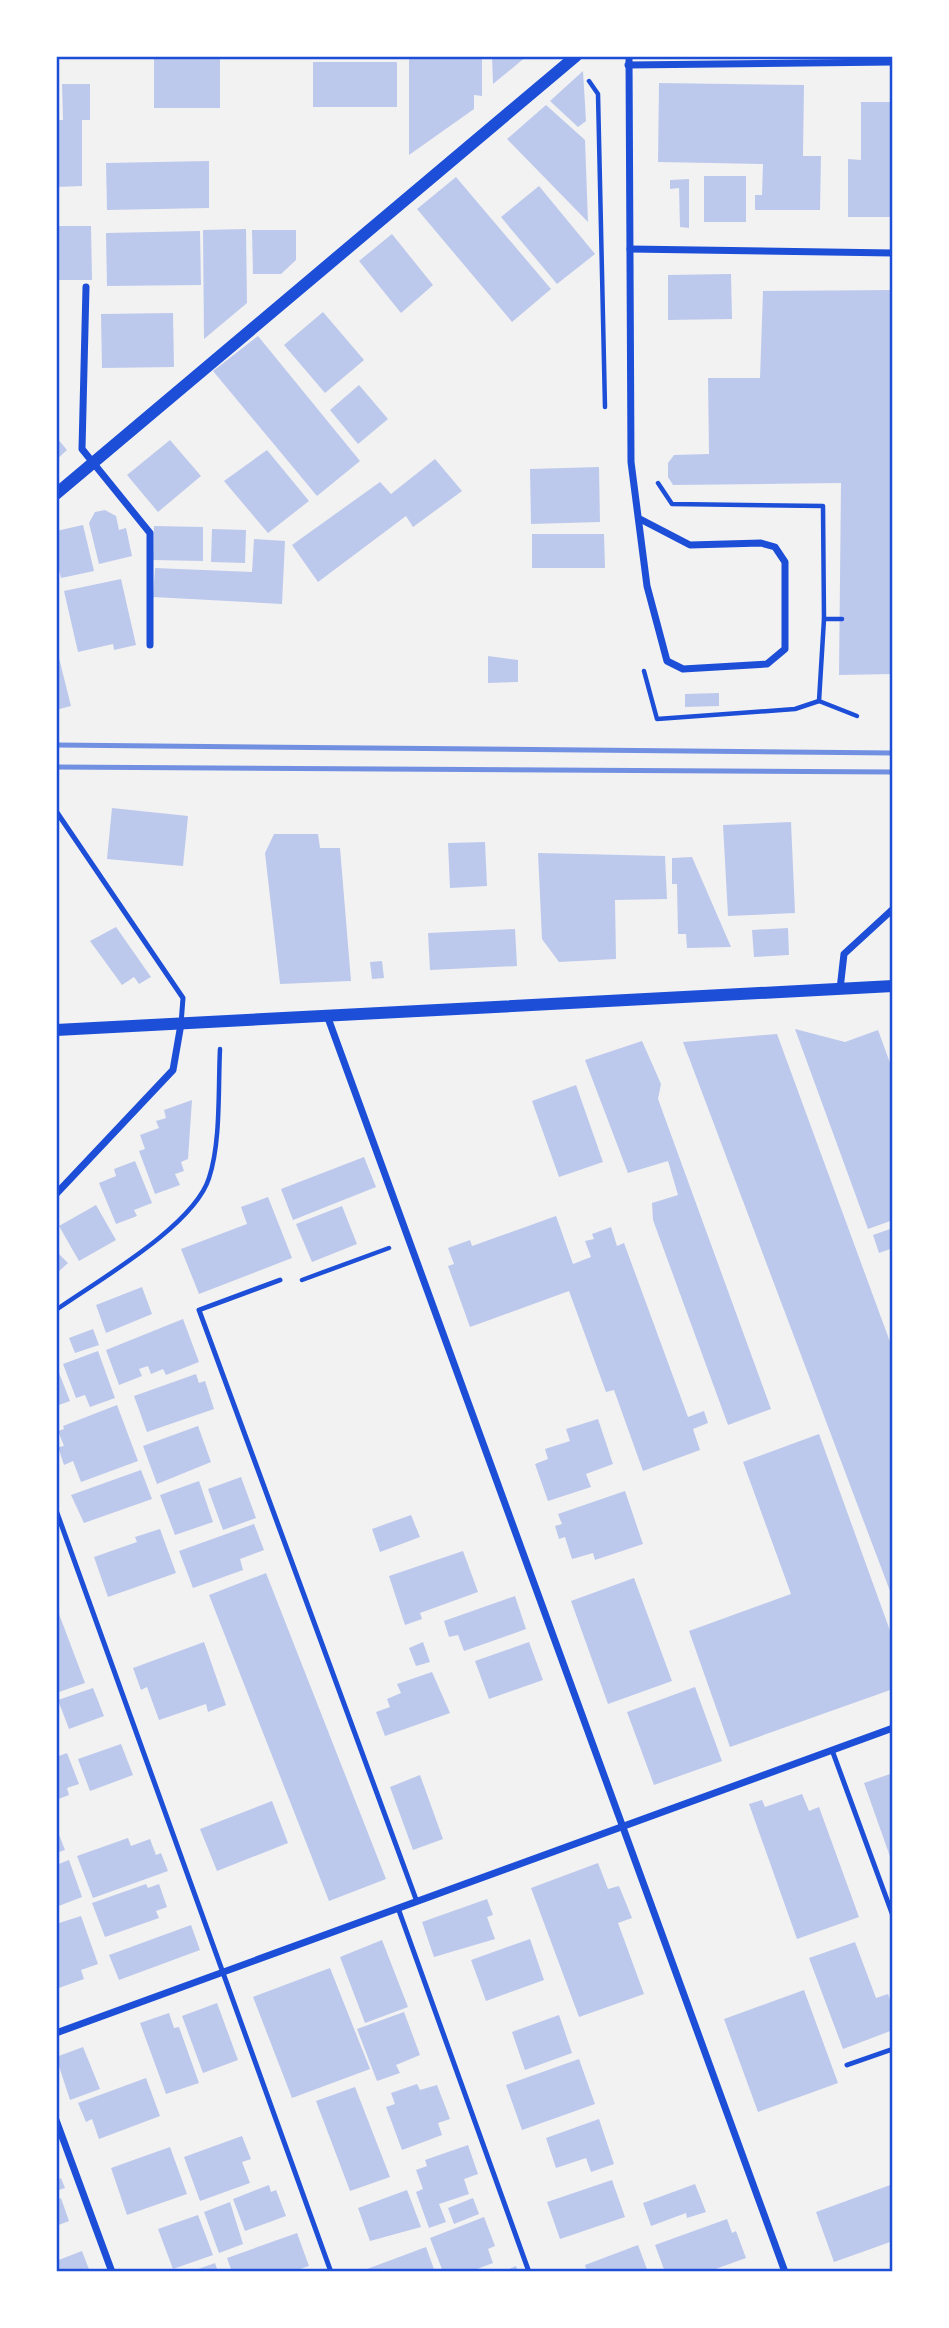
<svg xmlns="http://www.w3.org/2000/svg" width="949" height="2328" viewBox="0 0 949 2328" font-family="Inter,sans-serif">
<rect width="100%" height="100%" fill="#f2f2f2"/>
<!-- building -->
<g fill="#bdc9ec">
<rect x="154" y="56" width="66" height="52"/>
<polygon points="409,56 482,56 482,96 474,95 474,109 409,155"/>
<polygon points="492,56 527,56 493,84"/>
<rect x="313" y="62" width="84" height="45"/>
<polygon points="583,71 586,121 578,127 550,101"/>
<polygon points="659,83 804,85 803,156 821,156 820,210 755,210 755,195 762,195 763,164 658,162"/>
<polygon points="62,84 90,84 90,120 82,120 82,186 56,187 56,120 63,120"/>
<polygon points="861,102 893,102 893,217 848,217 848,159 861,160"/>
<polygon points="546,105 585,140 588,222 507,139"/>
<polygon points="209,161 209,208 107,210 106,163"/>
<rect x="704" y="176" width="42" height="46"/>
<polygon points="456,177 551,289 512,322 417,209"/>
<polygon points="689,179 689,228 680,227 679,188 670,189 670,180"/>
<polygon points="539,186 595,254 557,284 501,217"/>
<polygon points="56,226 91,226 92,280 56,280"/>
<polygon points="246,229 247,303 204,339 203,230"/>
<polygon points="252,230 296,230 296,260 281,274 253,274"/>
<polygon points="200,231 201,285 107,286 106,233"/>
<polygon points="392,234 433,285 401,313 359,261"/>
<polygon points="731,274 732,319 668,320 668,275"/>
<polygon points="893,290 893,674 839,675 841,483 673,485 668,477 668,463 674,455 709,454 708,378 760,378 763,291"/>
<polygon points="323,312 364,360 325,393 284,345"/>
<polygon points="173,313 174,367 102,368 101,314"/>
<polygon points="258,336 360,461 317,496 213,371"/>
<polygon points="359,385 388,419 358,444 330,410"/>
<polygon points="56,437 67,450 56,460"/>
<polygon points="170,440 201,476 158,512 127,475"/>
<polygon points="267,450 309,501 268,533 224,481"/>
<polygon points="435,459 462,491 413,527 406,516 318,582 292,545 380,482 391,494"/>
<polygon points="599,467 600,522 531,524 530,469"/>
<polygon points="105,510 116,516 119,530 126,528 132,556 99,564 89,523 95,512"/>
<polygon points="83,525 94,571 61,578 56,557 56,531"/>
<polygon points="154,526 203,527 203,561 153,560"/>
<polygon points="212,529 246,530 245,563 211,562"/>
<polygon points="532,534 604,534 605,568 532,568"/>
<polygon points="254,539 285,541 282,604 153,597 155,568 252,572"/>
<polygon points="121,579 136,645 114,650 113,644 78,652 64,591"/>
<polygon points="56,646 71,706 56,710"/>
<polygon points="488,656 518,660 518,682 488,683"/>
<polygon points="719,693 719,706 685,707 685,694"/>
<polygon points="112,808 188,816 183,866 107,859"/>
<polygon points="791,822 795,913 728,916 723,825"/>
<polygon points="274,834 318,834 320,848 340,848 351,981 280,984 265,853"/>
<polygon points="485,842 487,886 450,888 448,843"/>
<polygon points="538,853 665,856 667,899 615,900 616,959 559,962 542,939"/>
<polygon points="692,857 731,947 687,948 686,934 678,934 677,884 672,884 672,858"/>
<polygon points="116,927 151,977 139,984 134,977 122,985 90,941"/>
<polygon points="788,928 789,955 754,957 752,930"/>
<polygon points="515,929 517,966 430,970 428,933"/>
<polygon points="382,961 384,978 372,979 370,962"/>
<polygon points="795,1029 845,1042 878,1030 893,1071 893,1220 868,1229"/>
<polygon points="777,1034 893,1350 893,1599 683,1042"/>
<polygon points="642,1041 661,1084 658,1099 771,1409 728,1425 653,1220 652,1203 678,1195 668,1161 628,1173 585,1060"/>
<polygon points="576,1085 603,1162 559,1177 532,1101"/>
<polygon points="192,1100 188,1159 181,1162 184,1171 175,1174 180,1185 155,1194 139,1151 145,1149 140,1135 159,1128 156,1121 166,1118 164,1110"/>
<polygon points="364,1157 376,1187 293,1220 281,1189"/>
<polygon points="135,1161 152,1203 134,1210 137,1216 116,1224 99,1183 116,1176 114,1169"/>
<polygon points="268,1197 292,1258 199,1294 181,1249 247,1224 241,1207"/>
<polygon points="96,1205 116,1240 79,1261 59,1226"/>
<polygon points="342,1206 357,1244 312,1262 296,1224"/>
<polygon points="556,1216 573,1264 591,1257 585,1241 594,1239 592,1234 611,1227 617,1246 624,1243 688,1417 704,1411 708,1423 693,1429 700,1450 643,1471 614,1390 606,1392 569,1291 470,1327 448,1266 454,1264 448,1248 470,1240 472,1246"/>
<polygon points="893,1228 893,1248 879,1253 873,1235"/>
<polygon points="56,1251 68,1263 56,1274"/>
<polygon points="142,1287 152,1314 106,1333 96,1305"/>
<polygon points="183,1319 199,1362 166,1375 163,1369 151,1374 148,1366 139,1369 142,1376 119,1385 106,1350"/>
<polygon points="93,1329 99,1345 75,1353 69,1338"/>
<polygon points="98,1351 115,1398 90,1407 85,1395 76,1398 63,1364"/>
<polygon points="56,1365 70,1401 56,1406"/>
<polygon points="196,1374 199,1383 205,1381 214,1409 147,1432 134,1396"/>
<polygon points="117,1405 138,1461 81,1482 73,1461 64,1465 58,1447 64,1446 58,1431 64,1429 63,1426"/>
<polygon points="598,1419 613,1464 586,1474 591,1487 548,1501 535,1464 548,1459 545,1449 570,1441 566,1429"/>
<polygon points="198,1426 211,1462 157,1484 143,1446"/>
<polygon points="819,1434 893,1639 893,1689 730,1747 689,1631 791,1594 743,1462"/>
<polygon points="141,1470 152,1499 84,1523 71,1495"/>
<polygon points="241,1477 256,1518 223,1530 208,1489"/>
<polygon points="199,1481 213,1522 175,1535 160,1495"/>
<polygon points="625,1491 643,1544 595,1560 593,1553 572,1559 565,1537 559,1539 555,1526 562,1524 558,1514"/>
<polygon points="411,1515 420,1537 380,1552 372,1529"/>
<polygon points="254,1524 264,1550 240,1559 243,1570 193,1588 179,1551"/>
<polygon points="160,1529 176,1573 108,1597 94,1557 137,1542 135,1537"/>
<polygon points="463,1551 478,1592 420,1613 422,1619 405,1625 389,1576"/>
<polygon points="266,1573 386,1879 329,1901 209,1595"/>
<polygon points="634,1578 672,1681 608,1704 571,1601"/>
<polygon points="515,1596 526,1629 464,1651 458,1635 449,1637 444,1621"/>
<polygon points="56,1606 85,1683 56,1693"/>
<polygon points="204,1642 226,1705 208,1712 206,1704 159,1720 147,1687 141,1690 133,1668"/>
<polygon points="423,1642 430,1662 416,1666 409,1648"/>
<polygon points="529,1642 543,1680 489,1699 475,1661"/>
<polygon points="432,1672 450,1713 385,1736 376,1712 390,1707 387,1699 401,1693 397,1684"/>
<polygon points="695,1687 722,1761 654,1785 627,1712"/>
<polygon points="93,1688 104,1716 69,1729 58,1700"/>
<polygon points="121,1744 133,1775 90,1791 78,1759"/>
<polygon points="67,1753 79,1784 67,1788 69,1795 56,1800 56,1757"/>
<polygon points="893,1773 893,1865 864,1783"/>
<polygon points="420,1775 443,1839 413,1850 390,1787"/>
<polygon points="802,1794 809,1811 819,1807 859,1917 797,1939 749,1804 762,1800 765,1807"/>
<polygon points="272,1801 288,1843 217,1871 200,1829"/>
<polygon points="56,1827 65,1850 56,1853"/>
<polygon points="128,1838 131,1846 150,1839 156,1855 161,1853 168,1871 93,1898 77,1856"/>
<polygon points="69,1860 82,1897 56,1907 56,1865"/>
<polygon points="598,1863 608,1889 619,1886 632,1918 618,1923 644,1994 579,2017 531,1888"/>
<polygon points="146,1884 148,1888 159,1884 167,1907 156,1911 159,1918 105,1937 92,1903"/>
<polygon points="487,1899 493,1915 487,1917 495,1939 434,1957 422,1922"/>
<polygon points="81,1916 98,1964 81,1970 84,1979 56,1989 56,1924"/>
<polygon points="191,1925 200,1950 119,1980 109,1955"/>
<polygon points="530,1939 544,1980 486,2001 471,1960"/>
<polygon points="382,1940 408,2007 365,2023 340,1957"/>
<polygon points="855,1942 876,1998 888,1994 893,2009 893,2030 843,2049 809,1958"/>
<polygon points="330,1968 370,2069 292,2098 253,1997"/>
<polygon points="804,1990 838,2083 758,2112 724,2019"/>
<polygon points="217,2003 238,2060 203,2073 182,2016"/>
<polygon points="404,2012 420,2055 396,2065 400,2073 377,2081 357,2029"/>
<polygon points="169,2013 174,2028 179,2027 199,2083 166,2094 140,2023"/>
<polygon points="559,2015 572,2053 525,2070 512,2032"/>
<polygon points="83,2047 100,2089 70,2100 56,2057"/>
<polygon points="579,2059 595,2104 522,2130 506,2085"/>
<polygon points="146,2078 160,2116 99,2139 92,2119 86,2122 78,2103"/>
<polygon points="417,2084 420,2090 437,2085 450,2119 438,2123 442,2135 402,2150 386,2107 395,2104 391,2093"/>
<polygon points="355,2087 390,2177 350,2191 316,2101"/>
<polygon points="599,2119 614,2164 591,2172 586,2158 556,2168 546,2138"/>
<polygon points="242,2136 251,2159 242,2162 250,2183 200,2201 184,2157"/>
<polygon points="468,2145 478,2174 464,2179 469,2194 439,2204 446,2222 429,2228 416,2192 423,2189 416,2170 427,2166 425,2160"/>
<polygon points="170,2147 187,2194 127,2215 111,2168"/>
<polygon points="61,2178 65,2188 56,2191 56,2180"/>
<polygon points="612,2180 625,2217 560,2239 547,2202"/>
<polygon points="695,2184 706,2212 687,2218 686,2213 651,2226 643,2203"/>
<polygon points="893,2184 893,2241 834,2262 816,2212"/>
<polygon points="269,2185 271,2192 276,2190 286,2216 245,2231 233,2199"/>
<polygon points="407,2190 421,2227 370,2241 358,2208"/>
<polygon points="61,2198 69,2221 56,2226 56,2200"/>
<polygon points="473,2198 479,2214 454,2224 448,2208"/>
<polygon points="230,2202 243,2244 219,2253 204,2212"/>
<polygon points="198,2215 213,2255 173,2269 158,2229"/>
<polygon points="484,2217 495,2246 488,2249 493,2263 469,2272 443,2272 430,2238"/>
<polygon points="727,2219 732,2233 736,2231 746,2258 707,2272 665,2272 655,2245"/>
<polygon points="297,2233 309,2266 291,2272 232,2272 227,2258"/>
<polygon points="638,2245 648,2272 587,2272 585,2265"/>
<polygon points="426,2247 435,2272 359,2272"/>
<polygon points="82,2251 90,2272 56,2272 56,2261"/>
<polygon points="215,2263 218,2272 190,2272"/>
<polygon points="516,2266 518,2272 502,2272"/>
</g>
<g fill="none" stroke-linecap="round" stroke-linejoin="round">
<!-- path -->
<g stroke="#1d4ed8" stroke-width="4.5">
<polyline points="589,81 598,94 605,407"/>
<polyline points="824,619 842,619"/>
<polyline points="644,671 657,719 795,709 819,701 824,619 823,506 672,504 658,483"/>
<polyline points="819,701 857,716"/>
<polyline points="302,1280 389,1248"/>
<path d="M56 1310C97 1281 194 1226 209 1178 221 1142 218 1088 220 1049"/>
</g>
<!-- service -->
<g stroke="#1d4ed8" stroke-width="5">
<polyline points="56,811 183,998 181,1024"/>
<polyline points="280,1280 199,1310 417,1902"/>
<polyline points="56,1510 331,2272"/>
<polyline points="832,1750 893,1916"/>
<polyline points="398,1908 529,2272"/>
<polyline points="847,2065 893,2049"/>
</g>
<!-- minor -->
<g stroke="#1d4ed8" stroke-width="7">
<polyline points="629,56 631,462 647,586 667,661 683,669 767,664 785,649 785,562 775,547 761,543 690,545 640,519"/>
<polyline points="628,65 893,62"/>
<polyline points="630,249 893,253"/>
<polyline points="86,287 82,449 150,533 150,645"/>
<polyline points="840,989 844,954 893,909"/>
<polyline points="328,1018 785,2272"/>
<polyline points="56,1194 173,1070 181,1024"/>
<polyline points="56,2033 893,1728"/>
<polyline points="56,2120 112,2272"/>
</g>
<!-- tertiary -->
<g stroke="#1d4ed8" stroke-width="12">
<polyline points="56,494 576,56"/>
<polyline points="56,1030 893,986"/>
</g>
<!-- rail -->
<g stroke="#7290e2" stroke-width="5">
<polyline points="56,745 893,753"/>
<polyline points="56,767 893,772"/>
</g>
</g>
<!-- border -->
<rect width="949" height="2328" fill="none" stroke="#ffffff" stroke-width="116"/>
<rect x="58" y="58" width="833" height="2212" fill="none" stroke="#1d4ed8" stroke-width="2.5"/>
</svg>
